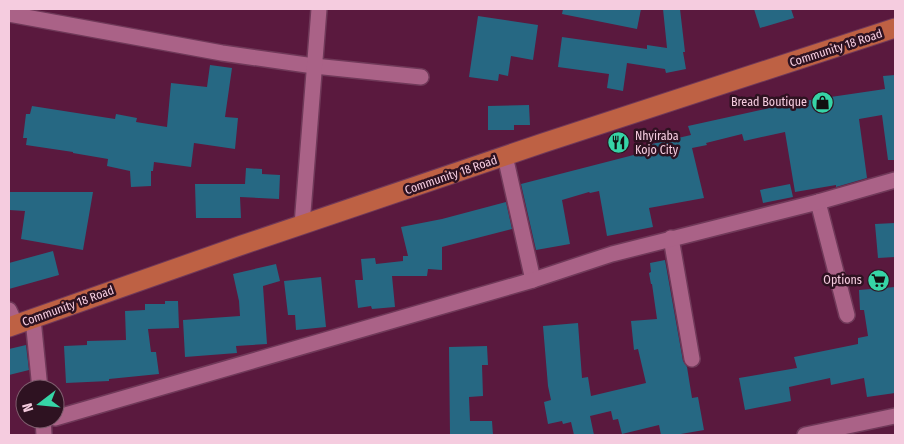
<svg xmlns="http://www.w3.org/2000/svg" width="904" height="444" viewBox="0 0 904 444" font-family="'Fira Sans Condensed',sans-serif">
<rect width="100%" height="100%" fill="#5a193e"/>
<!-- building -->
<g fill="#266883">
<polygon points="563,9 641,9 637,29 562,14"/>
<polygon points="663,9 680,9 685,52 683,52 686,69 666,73 665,69 627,63 623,91 607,88 609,74 558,67 562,37 647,49 647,45 667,48"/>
<polygon points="754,9 791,9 794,18 760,28"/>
<polygon points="478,16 538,25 533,60 511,56 508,76 499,74 498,81 469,77"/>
<polygon points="210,65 232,68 225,117 238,118 235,149 194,143 191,167 154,162 153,171 151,171 151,186 131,187 130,171 107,166 108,159 73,153 73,152 26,145 27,138 23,138 26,114 30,114 32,106 115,119 116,114 137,118 136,122 167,127 171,83 207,87"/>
<polygon points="895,75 895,160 888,160 882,115 859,119 867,178 836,187 836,185 795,192 785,132 744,141 742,134 706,143 707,145 692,148 704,198 649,208 653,227 607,236 599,191 590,193 589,192 562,200 570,244 536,250 521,184 653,150 652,144 691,135 688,126 783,105 783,104 885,89 883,76"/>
<polygon points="529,105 530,125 514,125 514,130 488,130 488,106"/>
<polygon points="246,168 262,169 262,174 280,175 279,199 240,197 241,218 196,218 195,184 245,184"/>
<polygon points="790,184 793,197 763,203 760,190"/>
<polygon points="9,192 93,192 83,250 21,239 25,211 9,210"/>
<polygon points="506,202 512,229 442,247 442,270 428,269 427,276 392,276 395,307 372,309 371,306 358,308 355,280 363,280 361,259 375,258 376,264 403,261 403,256 408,256 401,227 442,219"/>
<polygon points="895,223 895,257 878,258 875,224"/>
<polygon points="53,251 59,275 9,289 9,263"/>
<polygon points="665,260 683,361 687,367 692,398 698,397 704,430 675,435 661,435 659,425 622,434 618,419 613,420 611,411 590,416 594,435 574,435 571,422 563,424 562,421 548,424 544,402 551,400 548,386 543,326 578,323 582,378 588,377 591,396 646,383 638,349 634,350 631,321 657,319 652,284 651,284 649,273 651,272 650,263"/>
<polygon points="276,264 280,281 263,286 267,344 236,346 237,353 185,357 183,320 240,316 239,301 233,274"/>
<polygon points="321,277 326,327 296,330 295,315 288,315 284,281"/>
<polygon points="895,287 895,393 867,397 864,378 831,385 830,378 789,387 791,401 745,410 739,378 797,368 794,357 858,344 858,338 868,336 864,310 860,310 859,290"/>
<polygon points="165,301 178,301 179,328 148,329 151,352 156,352 159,374 109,379 109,381 66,383 64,346 87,345 87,341 126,340 125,311 145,310 145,304 165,304"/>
<polygon points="26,345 29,370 9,375 9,349"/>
<polygon points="487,346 488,365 482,365 483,396 469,397 470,421 492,421 493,435 450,435 449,347"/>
</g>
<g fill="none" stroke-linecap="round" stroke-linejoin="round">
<defs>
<g id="minor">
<polyline points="9,14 222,53 314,66 421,77"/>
<polyline points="505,156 533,280"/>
<polyline points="818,202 847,315"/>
<polyline points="302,225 319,9"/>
<polyline points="671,238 692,359"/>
<polyline points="9,310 16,325"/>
<polyline points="33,319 40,389"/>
<polyline points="55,418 533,280 612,254 818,202 895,180"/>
<polyline points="43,419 44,435"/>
<polyline points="805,435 895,416"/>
</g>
<polyline id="major" points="9,327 242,245 543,143 895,28"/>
</defs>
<!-- minor casing -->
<use href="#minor" stroke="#703959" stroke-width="18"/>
<!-- major casing -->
<use href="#major" stroke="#703959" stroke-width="21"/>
<!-- minor -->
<use href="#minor" stroke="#aa6287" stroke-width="15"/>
<!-- major -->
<use href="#major" stroke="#be6144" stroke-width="19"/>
</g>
<!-- icons -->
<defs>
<symbol id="shop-disc" viewBox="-11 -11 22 22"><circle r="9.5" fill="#36d4a6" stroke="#2e1221"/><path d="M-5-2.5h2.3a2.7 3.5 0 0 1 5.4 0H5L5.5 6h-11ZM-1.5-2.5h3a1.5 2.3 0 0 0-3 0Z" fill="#111"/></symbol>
<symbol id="restaurant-disc" viewBox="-11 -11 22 22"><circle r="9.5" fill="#36d4a6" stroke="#2e1221"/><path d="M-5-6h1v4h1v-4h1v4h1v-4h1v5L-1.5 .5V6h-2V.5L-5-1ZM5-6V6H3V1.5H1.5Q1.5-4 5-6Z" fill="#111"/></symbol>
<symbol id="supermarket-disc" viewBox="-11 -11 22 22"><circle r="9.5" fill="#36d4a6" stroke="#2e1221"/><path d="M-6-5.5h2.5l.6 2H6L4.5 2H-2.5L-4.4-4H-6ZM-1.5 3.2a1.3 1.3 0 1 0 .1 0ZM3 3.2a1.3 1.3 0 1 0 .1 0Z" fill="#111"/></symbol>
</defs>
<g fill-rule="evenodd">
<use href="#shop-disc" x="810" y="90" width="25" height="25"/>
<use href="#restaurant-disc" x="606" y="130" width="25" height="25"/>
<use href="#supermarket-disc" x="866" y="268" width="25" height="25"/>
</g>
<g text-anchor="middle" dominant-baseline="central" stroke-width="5" stroke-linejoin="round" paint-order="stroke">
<!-- street labels -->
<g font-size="12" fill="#f5ccdf" stroke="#2e1221">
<text transform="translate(836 48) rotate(-18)">Community 18 Road</text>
<text transform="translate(451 175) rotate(-19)">Community 18 Road</text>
<text transform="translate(68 306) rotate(-20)">Community 18 Road</text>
</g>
<!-- poi labels -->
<g font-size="12" fill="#f5ccdf" stroke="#2e1221" text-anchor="end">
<text x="807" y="102">Bread Boutique</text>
<text x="635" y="136" text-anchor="start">Nhyiraba<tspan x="635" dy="14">Kojo City</tspan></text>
<text x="862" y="280">Options</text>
</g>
</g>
<!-- border -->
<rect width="904" height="444" fill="none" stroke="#f5ccdf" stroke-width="20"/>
<!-- north arrow -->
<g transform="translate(40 404) rotate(254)"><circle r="24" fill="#2e1221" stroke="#7e5c6d"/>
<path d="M0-4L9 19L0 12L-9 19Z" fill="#36d4a6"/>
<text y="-8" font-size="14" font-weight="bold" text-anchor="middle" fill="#f5ccdf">N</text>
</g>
</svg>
